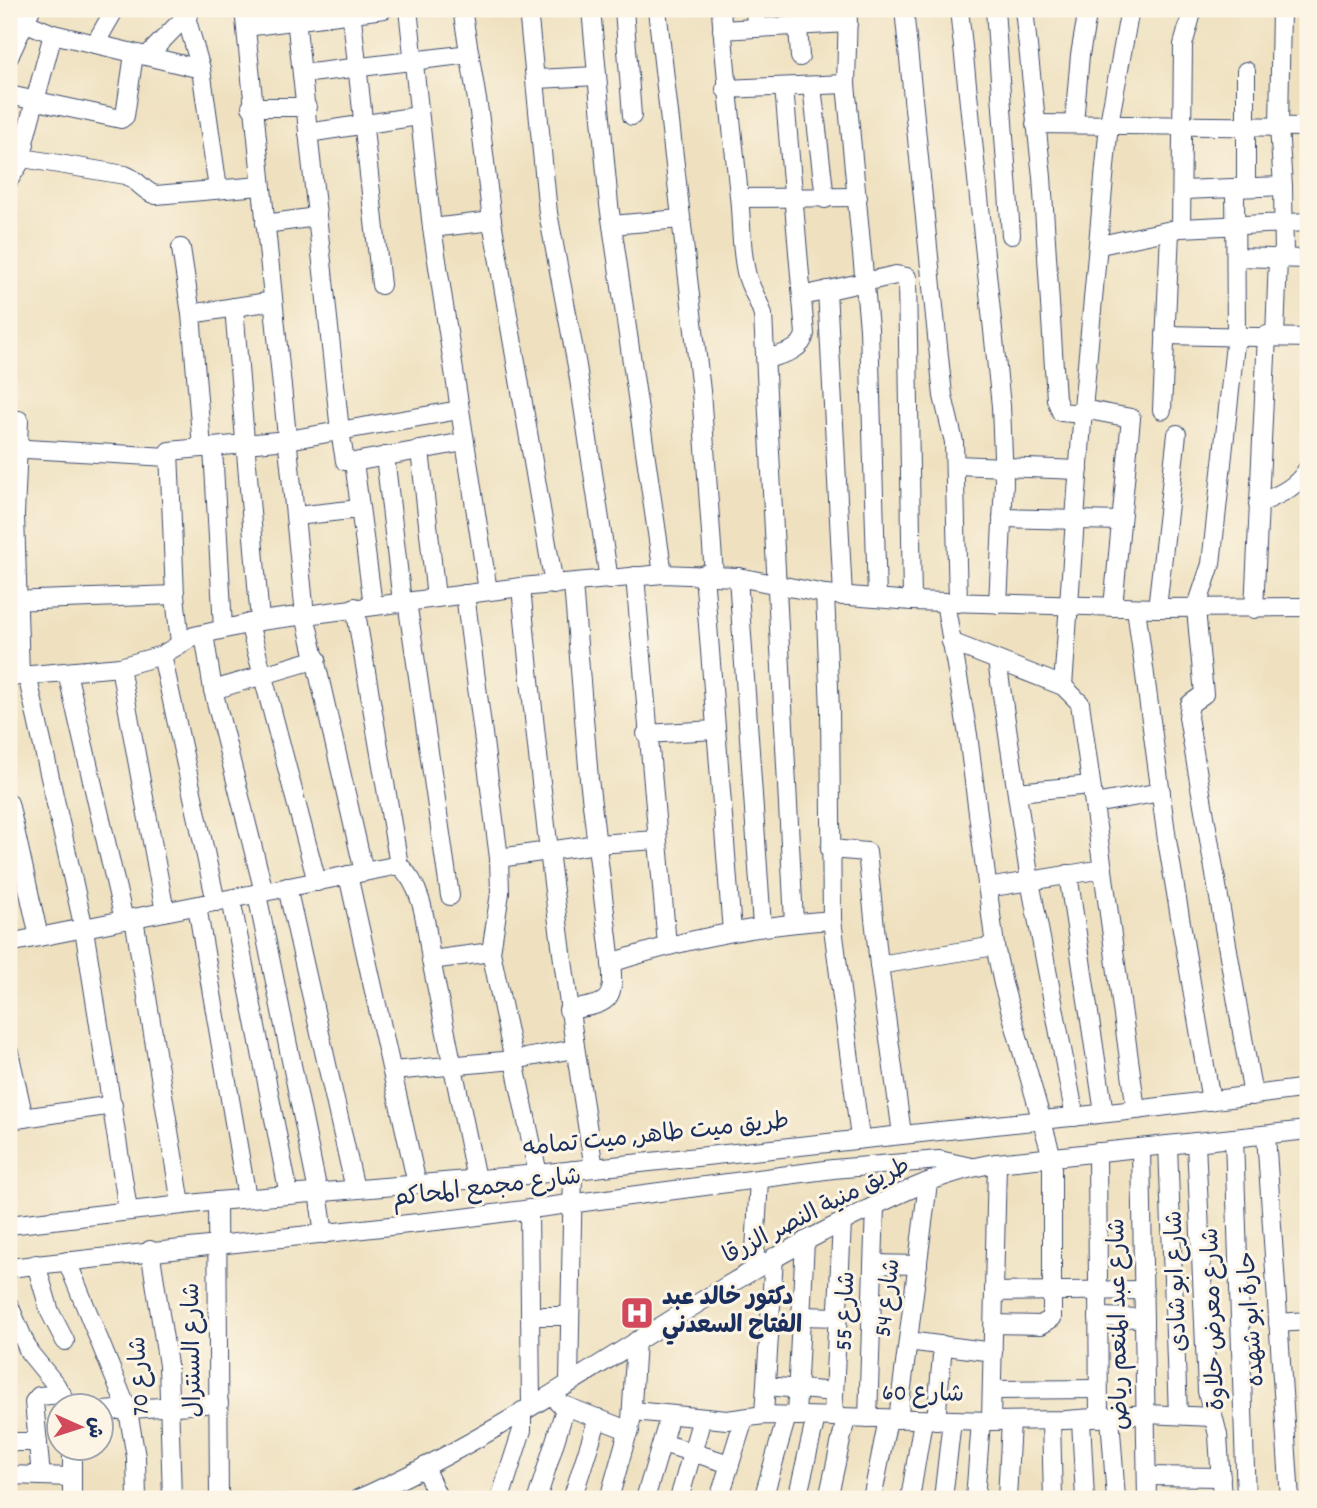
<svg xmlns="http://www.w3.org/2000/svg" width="1317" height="1508" viewBox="0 0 1317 1508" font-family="Dekko,'Playpen Sans Arabic',sans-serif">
<rect width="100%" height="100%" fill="#fcf5e5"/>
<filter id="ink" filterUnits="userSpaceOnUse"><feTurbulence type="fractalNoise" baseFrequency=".0143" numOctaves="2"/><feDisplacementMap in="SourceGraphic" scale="14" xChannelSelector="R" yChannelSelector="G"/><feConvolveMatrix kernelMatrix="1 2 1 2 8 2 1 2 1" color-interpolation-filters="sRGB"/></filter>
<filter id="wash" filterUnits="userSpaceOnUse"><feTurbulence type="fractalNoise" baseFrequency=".00686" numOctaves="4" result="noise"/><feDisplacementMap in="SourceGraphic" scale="28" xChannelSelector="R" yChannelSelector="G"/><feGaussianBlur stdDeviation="1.57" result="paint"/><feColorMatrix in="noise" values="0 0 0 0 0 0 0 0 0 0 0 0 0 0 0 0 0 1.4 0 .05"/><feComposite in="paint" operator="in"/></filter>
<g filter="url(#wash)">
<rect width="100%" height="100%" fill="#efe1c0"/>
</g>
<g filter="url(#ink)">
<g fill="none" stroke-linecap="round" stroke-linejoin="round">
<defs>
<g id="minor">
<polyline points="244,9 305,615 364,872"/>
<polyline points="295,9 340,431 345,461 354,462 373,605"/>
<polyline points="351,9 381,285"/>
<polyline points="408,9 432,228 488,591"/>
<polyline points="462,9 479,112 492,221 554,585"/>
<polyline points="528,9 548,213 577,366 609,580"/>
<polyline points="591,9 609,205 663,574"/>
<polyline points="624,9 632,116"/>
<polyline points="657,9 701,391 714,575"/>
<path d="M721 9C725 72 733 133 739 196 742 222 740 249 747 276 751 290 759 300 763 315L794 922"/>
<polyline points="755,9 756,28 848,23"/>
<polyline points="797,9 800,57"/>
<polyline points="848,9 846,84 869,328 877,598"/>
<polyline points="904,9 943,396 954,442 958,603"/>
<polyline points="959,9 1001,406 1004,482 998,604"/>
<polyline points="995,9 1011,235"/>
<polyline points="1024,9 1042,177 1056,399 1061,412 1083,414"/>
<polyline points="1281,9 1279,127 1283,186 1284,258"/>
<polyline points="186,17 201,69 218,189"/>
<polyline points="24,22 53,34 201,69"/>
<polyline points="246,27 384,9"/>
<polyline points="722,30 756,28"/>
<path d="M53 34 21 153 23 158 125 175C139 180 143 192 156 195L260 186"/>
<polyline points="95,44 115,9"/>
<polyline points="147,56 190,12"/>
<polyline points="9,57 31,9"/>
<polyline points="1246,71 1246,187"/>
<polyline points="302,74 470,54"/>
<polyline points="537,79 597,76"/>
<polyline points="812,86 825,199"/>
<polyline points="725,89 846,84"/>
<polyline points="9,95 121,119 125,116 134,54"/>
<polyline points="251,107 307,107"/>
<polyline points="1074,123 1080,55 1088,9"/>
<polyline points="1035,124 1308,127"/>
<polyline points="9,133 25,145"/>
<polyline points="308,133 418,116"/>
<polyline points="9,180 23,158"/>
<polyline points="1235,188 1236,335 1211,564 1196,609 1204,694 1190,704 1188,717 1253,1096"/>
<polyline points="1183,190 1283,186"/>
<polyline points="740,198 858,197"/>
<polyline points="265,224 316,217"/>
<polyline points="612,225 680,219"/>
<polyline points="432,228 492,221"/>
<polyline points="1181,228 1183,45 1193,9"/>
<polyline points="1100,245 1181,228 1308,222"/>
<polyline points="181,248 191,314 202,448"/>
<polyline points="1237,257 1308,259"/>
<polyline points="827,290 843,596"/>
<polyline points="802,296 896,275 907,277 912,601"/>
<polyline points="234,307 260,621"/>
<polyline points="191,314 273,301"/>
<polyline points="1165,335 1308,338"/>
<polyline points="1275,336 1278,258"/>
<path d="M766 359C782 354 801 352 805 334L784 87"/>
<polyline points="1083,409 1131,418 1113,607"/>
<polyline points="1162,410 1170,232"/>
<polyline points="19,420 15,515 20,675"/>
<polyline points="9,448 168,457"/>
<polyline points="213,448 223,628"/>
<polyline points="420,450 436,598"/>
<polyline points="385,456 402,602"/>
<polyline points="354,462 464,442"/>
<polyline points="955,465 1079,470"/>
<path d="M1258 504C1278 495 1297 488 1308 468"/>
<polyline points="296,516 359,509"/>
<polyline points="1002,518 1121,521"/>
<polyline points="704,574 732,932"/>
<polyline points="635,576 667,945"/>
<polyline points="738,577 762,926"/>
<polyline points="573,584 589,779 611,963"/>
<path d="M521 587C539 782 562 974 594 1168"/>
<polyline points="465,594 499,858 500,893 491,952 538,1174"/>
<polyline points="825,594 830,710 832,920 860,1138"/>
<polyline points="9,601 175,595"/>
<polyline points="407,601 450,896"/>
<polyline points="945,602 968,735 995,946 1003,984 1052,1157 1052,1318 1041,1325 994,1324"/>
<path d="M355 607 399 865C425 888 426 928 431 960"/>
<polyline points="1136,608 1167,840 1211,1101"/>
<polyline points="1157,608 1177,434"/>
<polyline points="1254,609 1267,335"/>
<polyline points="249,623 317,882"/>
<polyline points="204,634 213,690 264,892"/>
<polyline points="951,642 1063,686 1080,703 1136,1110"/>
<polyline points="180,643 175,595 169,451 288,440 459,410"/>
<polyline points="162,655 216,902"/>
<polyline points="997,661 1030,881 1075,1117"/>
<polyline points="120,667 165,912"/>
<polyline points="67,672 124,920"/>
<polyline points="27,675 84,929 128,1210"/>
<polyline points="9,677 120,667 162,655 194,636 260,621 521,587 663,574 738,577 825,594 912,601 1157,608 1308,607"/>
<polyline points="1063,686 1083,409 1109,123 1130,9"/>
<polyline points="213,690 317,659"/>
<polyline points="646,734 715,730"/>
<polyline points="1017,792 1091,785"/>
<polyline points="9,803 39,937"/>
<polyline points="1094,804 1161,792"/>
<polyline points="830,849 867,852 879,965 995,946"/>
<polyline points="499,858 597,844 657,840"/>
<polyline points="1068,874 1104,1113"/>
<polyline points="348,875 417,1184"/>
<polyline points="287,887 355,1189"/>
<polyline points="987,888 1103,869"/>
<polyline points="257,894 318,1192 324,1234"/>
<polyline points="231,899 289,1195"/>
<polyline points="197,906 247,1198"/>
<polyline points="134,918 181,1204"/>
<polyline points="9,943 399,865"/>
<polyline points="879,965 902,1134"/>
<path d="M568 1010C606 1004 616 1004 611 963 684 939 756 925 832 920"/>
<polyline points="9,1052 24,1118"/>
<polyline points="392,1071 514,1060 574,1049"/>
<polyline points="9,1120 113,1105"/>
<polyline points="1266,1135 1290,1499"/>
<polyline points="1234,1138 1246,1499"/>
<polyline points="1196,1142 1207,1391 1218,1435 1222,1499"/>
<polyline points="1168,1145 1178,1415"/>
<polyline points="1141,1148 1147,1499"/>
<polyline points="1097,1152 1099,1418"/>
<polyline points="476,1179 431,960 491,952"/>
<polyline points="217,1201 219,1499"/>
<polyline points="529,1209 531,1406"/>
<polyline points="9,1225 217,1201 538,1174 1136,1110 1308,1088"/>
<polyline points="150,1250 168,1365 172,1499"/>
<polyline points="67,1261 128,1411 136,1457 137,1499"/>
<polyline points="36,1264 50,1312 65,1341"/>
<polyline points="873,1264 918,1265"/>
<polyline points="9,1268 463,1218 833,1169 939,1160 971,1167"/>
<polyline points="754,1269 759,1179"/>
<polyline points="994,1292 1144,1290"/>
<polyline points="9,1305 29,1352 56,1385 67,1406"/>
<polyline points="530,1316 570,1316"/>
<polyline points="801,1316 838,1317"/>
<polyline points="1098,1317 1144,1318"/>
<polyline points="1278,1323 1308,1321"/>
<polyline points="908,1341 993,1352"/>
<polyline points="569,1382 573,1170"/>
<polyline points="766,1386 834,1392"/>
<polyline points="992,1390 1098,1389"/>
<polyline points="558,1403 630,1431"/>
<polyline points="102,1411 219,1403"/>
<polyline points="633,1411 727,1420 764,1415 991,1421 1066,1420 1146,1414 1212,1417"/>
<polyline points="764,1415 774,1257"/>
<polyline points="796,1416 805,1241"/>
<polyline points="833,1417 842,1222"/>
<polyline points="1110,1417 1116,1499"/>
<polyline points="868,1418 875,1206"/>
<polyline points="898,1419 928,1183"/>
<polyline points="936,1420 943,1345"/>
<polyline points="1081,1420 1085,1499"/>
<polyline points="991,1421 997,1163"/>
<polyline points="1051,1421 1053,1499"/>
<polyline points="9,1442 38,1442"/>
<polyline points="662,1443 730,1464"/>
<polyline points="72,1448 72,1499"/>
<polyline points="424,1467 439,1499"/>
<polyline points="9,1475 72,1477"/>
<polyline points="41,1476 34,1402 39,1396 62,1394"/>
<polyline points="1147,1476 1221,1477"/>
<path d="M358 1499C521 1427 663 1315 821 1233 876 1205 935 1172 997 1163L1308 1130"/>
<polyline points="500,1499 522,1430 522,1411"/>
<polyline points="537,1499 566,1406"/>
<polyline points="572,1499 598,1418"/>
<polyline points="609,1499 631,1421 636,1341"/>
<polyline points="645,1499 670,1415"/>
<polyline points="679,1499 702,1418"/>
<polyline points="719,1499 744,1419"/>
<polyline points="763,1499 787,1416"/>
<polyline points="797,1499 816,1417"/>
<polyline points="828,1499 846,1418"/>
<polyline points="872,1499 888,1419"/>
<polyline points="910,1499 923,1420"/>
<polyline points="943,1499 952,1420"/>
<polyline points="975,1499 981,1421"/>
<polyline points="1007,1499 1011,1421"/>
</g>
</defs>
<!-- minor casing -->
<use href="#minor" stroke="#3b4a6d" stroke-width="20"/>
<!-- minor -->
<use href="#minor" stroke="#fff" stroke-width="18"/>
</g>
</g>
<!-- icons -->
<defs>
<symbol id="hospital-square" viewBox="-11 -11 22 22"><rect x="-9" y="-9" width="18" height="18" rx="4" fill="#d1495b" stroke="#fcf5e5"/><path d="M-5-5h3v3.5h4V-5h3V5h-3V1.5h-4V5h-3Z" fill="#fff"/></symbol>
</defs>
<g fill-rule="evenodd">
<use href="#hospital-square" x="618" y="1294" width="38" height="38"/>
</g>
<g text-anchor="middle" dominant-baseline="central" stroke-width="6" stroke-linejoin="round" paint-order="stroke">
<!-- street labels -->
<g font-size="24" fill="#1b2f5e" stroke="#fcf5e5">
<text transform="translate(656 1136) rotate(-6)">طريق ميت طاهر, ميت تمامه</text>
<text transform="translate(487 1189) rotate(-7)">شارع مجمع المحاكم</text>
<text transform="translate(817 1212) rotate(-27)">طريق منية النصر الزرقا</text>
<text transform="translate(1178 1281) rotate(-92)">شارع ابو شادى</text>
<text transform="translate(889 1298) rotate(-83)">شارع 54</text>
<text transform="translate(847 1311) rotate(-88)">شارع 55</text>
<text transform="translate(1215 1319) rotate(-92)">شارع معرض حلاوة</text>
<text transform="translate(1253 1319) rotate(-94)">حارة ابو شهده</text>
<text transform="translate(1120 1324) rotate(-91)">شارع عبد المنعم رياض</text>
<text transform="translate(194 1350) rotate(-91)">شارع السنترال</text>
<text transform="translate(141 1376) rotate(-93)">شارع 70</text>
<text transform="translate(923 1395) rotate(1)">شارع 60</text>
</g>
<!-- poi labels -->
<g font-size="24" font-weight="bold" fill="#1b2f5e" stroke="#fcf5e5" text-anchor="start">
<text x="662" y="1299">دكتور خالد عبد<tspan x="662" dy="28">الفتاح السعدني</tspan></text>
</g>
</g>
<!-- margin -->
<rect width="1317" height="1508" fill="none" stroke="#fcf5e5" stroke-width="35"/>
<!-- north arrow -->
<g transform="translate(80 1427) rotate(93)"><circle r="33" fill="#fcf5e5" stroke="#a2a6af" stroke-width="2"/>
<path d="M0-5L12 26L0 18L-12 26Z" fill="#d1495b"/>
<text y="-10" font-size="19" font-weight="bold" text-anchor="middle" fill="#1b2f5e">ش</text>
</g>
</svg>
